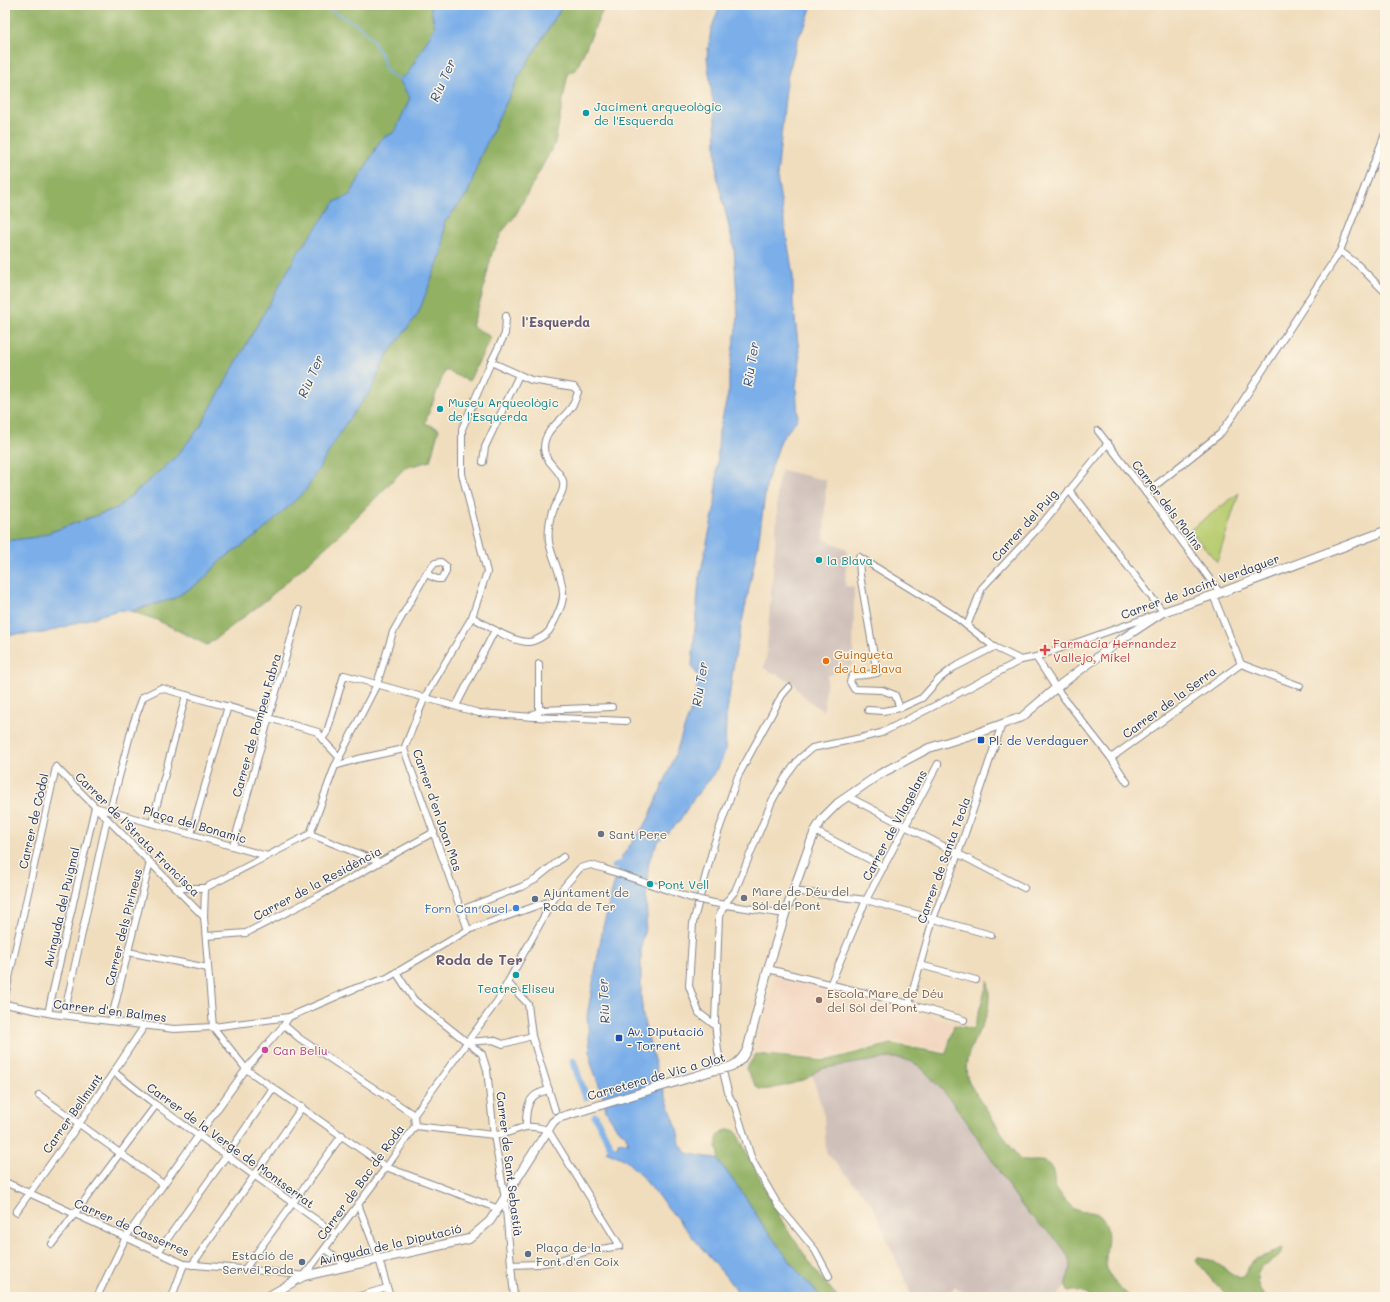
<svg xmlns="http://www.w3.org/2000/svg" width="1390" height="1302" viewBox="0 0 1390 1302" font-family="Mali,sans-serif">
<rect width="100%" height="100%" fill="#fcf5e5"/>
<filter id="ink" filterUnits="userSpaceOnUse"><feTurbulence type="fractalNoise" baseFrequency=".025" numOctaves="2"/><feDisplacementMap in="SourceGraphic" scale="8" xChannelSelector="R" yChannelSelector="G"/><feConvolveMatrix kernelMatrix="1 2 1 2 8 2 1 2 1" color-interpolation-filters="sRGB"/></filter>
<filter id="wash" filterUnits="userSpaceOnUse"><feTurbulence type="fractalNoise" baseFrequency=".012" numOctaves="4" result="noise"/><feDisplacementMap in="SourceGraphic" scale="16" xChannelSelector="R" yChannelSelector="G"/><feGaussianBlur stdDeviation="0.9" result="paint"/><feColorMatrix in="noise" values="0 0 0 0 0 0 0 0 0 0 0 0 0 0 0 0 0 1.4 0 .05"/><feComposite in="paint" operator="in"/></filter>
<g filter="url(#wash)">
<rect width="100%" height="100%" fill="#f0ddbd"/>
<!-- built -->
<polygon fill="#f2d4be" points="779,975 952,1023 945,1050 894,1040 820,1058 755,1050 775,977"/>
<!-- industrial -->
<g fill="#cfc0ba">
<polygon points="782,470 826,480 824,539 847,549 845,586 854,587 853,665 827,676 824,708 822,711 801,694 794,683 763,668 766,659 777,516 777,485"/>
<polygon points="892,1057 899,1057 916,1063 921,1067 944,1091 973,1130 1000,1174 1023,1207 1061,1246 1068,1255 1070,1269 1066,1286 1056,1297 968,1297 955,1286 946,1297 912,1297 872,1204 826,1152 824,1116 812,1074 821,1069 828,1067"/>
</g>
<!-- green -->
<polygon fill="#b9ce72" stroke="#6a7e68" points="1239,493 1217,562 1190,530"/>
<!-- forest -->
<g fill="#92b164" stroke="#567061">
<polygon points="5,5 430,5 435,27 408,74 399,80 410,98 395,132 381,139 350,195 335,202 200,427 175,458 117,508 37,537 5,541"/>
<polygon points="563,5 605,5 576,70 568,73 555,143 515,216 502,232 492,253 481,299 472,326 491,337 469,381 445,370 425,423 439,429 430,461 405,468 337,537 265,601 207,645 157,620 131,611 173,599 203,580 220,561 259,534 372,389 387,355 418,314 443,249 444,223 468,193 480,157 518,78"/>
<path d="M988 980C989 990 990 1003 987 1013 979 1037 959 1057 969 1083L1019 1159C1029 1165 1045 1155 1052 1169 1055 1175 1053 1182 1056 1188 1059 1194 1071 1208 1077 1210 1085 1214 1096 1209 1102 1218 1115 1235 1101 1253 1108 1272 1112 1282 1122 1289 1130 1297H1090C1082 1291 1078 1289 1068 1292 1063 1280 1075 1268 1067 1254 1056 1235 1035 1223 1022 1206 992 1164 969 1117 933 1080 926 1073 920 1065 910 1061 892 1054 875 1061 857 1063 845 1065 833 1066 821 1069 815 1071 811 1076 806 1079 799 1082 765 1092 759 1089 755 1086 749 1073 746 1069L756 1054 825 1061 891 1044 946 1054 954 1025 974 1029Z"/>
<path d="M727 1130H733L736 1132 783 1223 819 1276 838 1297H821L802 1277 764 1227 744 1195 717 1159H719C719 1145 710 1138 727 1130Z"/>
<path d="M1283 1249C1279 1260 1273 1260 1264 1265 1252 1273 1258 1288 1265 1297H1229L1214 1282 1196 1260 1198 1257C1215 1258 1226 1272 1240 1278L1243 1277 1250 1265 1256 1259Z"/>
</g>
<!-- water -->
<g fill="#7bafe9" stroke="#4b6fa4">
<polygon points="430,5 563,5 518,78 480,157 468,193 444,223 443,249 418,314 387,355 372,389 346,423 306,490 259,534 220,561 203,580 173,599 131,611 118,610 44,633 5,635 5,541 37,537 117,508 175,458 200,427 297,254 335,202 350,195 381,139 395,132 410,98 399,80 408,73 435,27"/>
<polygon points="720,5 812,5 805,26 799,36 787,78 777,177 793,276 793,303 800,359 796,387 798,418 781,440 767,481 758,545 734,661 729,698 726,719 725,752 718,768 712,777 693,799 678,823 658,842 650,858 648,867 646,900 647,917 641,948 641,996 643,1017 658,1075 677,1128 680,1144 686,1153 717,1159 744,1195 764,1227 802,1277 821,1297 741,1297 727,1278 637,1171 624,1159 606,1151 618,1146 618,1142 629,1143 625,1134 616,1127 606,1111 604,1099 591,1063 587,1016 603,927 621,858 648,820 671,766 695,698 699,678 692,666 699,580 715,506 719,432 729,390 729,372 738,317 734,248 717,177 715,119 707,57 711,30"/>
</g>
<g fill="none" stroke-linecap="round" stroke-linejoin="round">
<!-- stream -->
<polyline stroke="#7bafe9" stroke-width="2" points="314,5 329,9 356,24 371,37 383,58 385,69 392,76 402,80"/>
<!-- canal -->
<g stroke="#7bafe9" stroke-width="7">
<polyline points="615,866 628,861"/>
<polyline points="573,1061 586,1097"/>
<polyline points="595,1116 612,1149 621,1153"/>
</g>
</g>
</g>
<g filter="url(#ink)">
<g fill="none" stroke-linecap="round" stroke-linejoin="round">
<defs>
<g id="minor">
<polyline points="1340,251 1357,264 1385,292"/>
<polyline points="1098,431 1146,493 1220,593"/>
<polyline points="483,462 485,447 519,375"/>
<polyline points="1146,493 1220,434 1233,416 1340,251 1385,134"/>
<polyline points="859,557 860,575 877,673 865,675 852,676 850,682 854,689 882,690 895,695 900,708"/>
<polyline points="859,557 952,614 994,647 1021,660"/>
<path d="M472 617C486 625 512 642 528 642 534 642 545 636 549 631 551 628 553 624 555 620 559 611 564 602 563 592 562 574 552 559 549 542 548 533 549 518 553 509 557 500 565 492 563 481 559 468 544 462 544 448 544 428 563 421 572 406 575 402 576 397 578 392L574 387 531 380 491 362"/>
<polyline points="967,626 982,588 1041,525 1108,443"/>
<polyline points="1036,657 1056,688 1111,758 1127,782"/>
<polyline points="539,664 539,711"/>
<polyline points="1241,664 1300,686"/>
<polyline points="456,706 495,630"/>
<polyline points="868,710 883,711 900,708 922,698 939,679 953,668 994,647"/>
<polyline points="530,716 542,710 612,707"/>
<polyline points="322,739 327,732 344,675 479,713 534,717 626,721"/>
<polyline points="1111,758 1241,664 1213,595"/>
<polyline points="335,766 358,759 404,749"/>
<polyline points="56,767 204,917"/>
<polyline points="849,797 1024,888"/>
<polyline points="110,811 133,724 143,697 161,688 318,732 322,739 340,758"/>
<polyline points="152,823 186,695"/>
<polyline points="815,831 884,867"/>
<polyline points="191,834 228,706"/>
<polyline points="310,834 379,862"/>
<polyline points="233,846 299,610"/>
<polyline points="176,888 205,888"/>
<polyline points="793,891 866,900 991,935"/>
<polyline points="713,903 785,914"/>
<polyline points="461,910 521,887 535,880 563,857"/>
<polyline points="468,930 404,749 425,697 472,617 487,572 462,474 462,429 491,362 505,334 506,316"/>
<polyline points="206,936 246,933 319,896 434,832"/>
<polyline points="128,952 208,968"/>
<polyline points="920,965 976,980"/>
<polyline points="768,969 909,1004 964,1020"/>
<polyline points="396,972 414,1000 482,1054 487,1070 494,1135 505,1199 514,1297"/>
<polyline points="508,983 528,1004 532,1036 555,1110"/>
<polyline points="830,985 866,900 938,764"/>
<polyline points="5,996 56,767"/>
<polyline points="5,1004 53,1014 174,1029 213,1027 289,1017 356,988 387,978 468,930 553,900"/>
<polyline points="909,1004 933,919 958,854 1002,724"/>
<polyline points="48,1013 95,807 267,856"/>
<polyline points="64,1015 107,819"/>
<polyline points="111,1021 150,862"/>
<polyline points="284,1025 299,1038 414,1115"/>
<polyline points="716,1026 699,1013 689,986 693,923 714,844 738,776 782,695 789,687"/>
<polyline points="213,1027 204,917 205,888 310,834 335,766 377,684 393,632 426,574 437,579 442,579 446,572 446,566 441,562 435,563 426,574"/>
<polyline points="213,1027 246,1069 386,1167 499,1209"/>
<polyline points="468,1042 493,1040 503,1044 532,1036"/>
<polyline points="114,1072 156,1105 336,1234"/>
<polyline points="39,1095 163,1184"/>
<path d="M415 1126 494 1135C506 1135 515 1129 526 1127 534 1126 541 1128 548 1130L620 1246 588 1251 556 1261 538 1264 511 1265"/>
<path d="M526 1127C526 1116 526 1100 537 1094 541 1092 545 1091 549 1090"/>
<polyline points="5,1182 184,1264 276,1272 304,1276 390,1162 415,1126 414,1115 498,1000 553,900 580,868 591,865 605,869"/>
<polyline points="358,1204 379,1259 390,1297"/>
<polyline points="16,1212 79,1124 145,1025"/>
<polyline points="52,1244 156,1105"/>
<polyline points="325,1249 346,1266"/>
<polyline points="158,1252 227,1155 273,1088"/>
<polyline points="192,1265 302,1107"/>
<polyline points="245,1269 342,1135"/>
<polyline points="829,1276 815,1250 778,1205 752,1160 735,1106 729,1096 718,1051 715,1022 719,916 727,901 735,891 772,801 785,778 799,759 812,748 861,738 881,733 946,700 1021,660 1036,657 1163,612 1069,490"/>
<polyline points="97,1297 126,1237 246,1069 284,1025 289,1017"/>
<polyline points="172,1297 184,1264"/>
<polyline points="356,1297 387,1288"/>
</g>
<g id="tertiary">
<polyline points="748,1047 768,969 785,914 809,847 815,831 823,818 838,803 880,774 929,748 980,732 1022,717 1056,688 1119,641 1163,612 1220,593 1385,531"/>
<polyline points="267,1297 304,1276 469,1239 490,1221 553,1122 558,1118 715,1070"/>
</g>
</defs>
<!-- minor casing -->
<use href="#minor" stroke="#86868e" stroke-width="8"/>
<!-- tertiary casing -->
<use href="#tertiary" stroke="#86868e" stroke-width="10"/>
<!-- minor -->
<use href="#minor" stroke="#fff" stroke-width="6"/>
<!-- tertiary -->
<use href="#tertiary" stroke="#fff" stroke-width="8"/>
<defs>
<polyline id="minor-bridge" points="605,869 688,897 713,903"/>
<path id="tertiary-bridge" d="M715 1070C732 1068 741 1064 748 1047"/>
</defs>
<!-- minor-bridge casing -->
<use href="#minor-bridge" stroke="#86868e" stroke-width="8" stroke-linecap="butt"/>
<!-- tertiary-bridge casing -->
<use href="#tertiary-bridge" stroke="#86868e" stroke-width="10" stroke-linecap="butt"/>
<!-- minor-bridge -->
<use href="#minor-bridge" stroke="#fff" stroke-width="6"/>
<!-- tertiary-bridge -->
<use href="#tertiary-bridge" stroke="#fff" stroke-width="8"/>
</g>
</g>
<!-- markers -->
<g fill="#0f9aa8" stroke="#fcf5e5" stroke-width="1.5">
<circle cx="586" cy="113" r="4"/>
<circle cx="440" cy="409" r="4"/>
<circle cx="819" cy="560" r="4"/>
<circle cx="650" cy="884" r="4"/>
<circle cx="516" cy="975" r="4"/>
</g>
<path fill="#e0444e" stroke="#fcf5e5" stroke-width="1.5" d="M1043 644h4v4h4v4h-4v4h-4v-4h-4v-4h4z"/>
<circle fill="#e8710a" stroke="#fcf5e5" stroke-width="1.5" cx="826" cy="661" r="4"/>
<g fill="#1a4fb4" stroke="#fcf5e5" stroke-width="1.5">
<rect x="977" y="736" width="8" height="8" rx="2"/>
<rect x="615" y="1034" width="8" height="8" rx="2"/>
</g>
<g fill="#6b7280" stroke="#fcf5e5" stroke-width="1.5">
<circle cx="601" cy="834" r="4"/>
<circle cx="744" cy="898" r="4"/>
</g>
<g fill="#5c6f8a" stroke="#fcf5e5" stroke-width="1.5">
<circle cx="535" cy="899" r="4"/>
<circle cx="528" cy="1254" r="4"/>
<circle cx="302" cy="1262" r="4"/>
</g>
<circle fill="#3f7fe0" stroke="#fcf5e5" stroke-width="1.5" cx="516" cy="908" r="4"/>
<circle fill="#8d6e63" stroke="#fcf5e5" stroke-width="1.5" cx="819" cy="1000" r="4"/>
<circle fill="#d1479c" stroke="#fcf5e5" stroke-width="1.5" cx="265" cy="1050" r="4"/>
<g text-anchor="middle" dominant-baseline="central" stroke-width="3" stroke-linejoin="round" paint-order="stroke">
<!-- culture labels -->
<g font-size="12" fill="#0d838f" stroke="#fcf5e5" text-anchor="start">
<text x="594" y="106">Jaciment arqueològic<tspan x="594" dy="14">de l'Esquerda</tspan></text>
<text x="448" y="402">Museu Arqueològic<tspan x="448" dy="14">de l'Esquerda</tspan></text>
<text x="827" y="560">la Blava</text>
<text x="658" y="884">Pont Vell</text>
<text x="516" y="988" text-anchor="middle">Teatre Eliseu</text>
</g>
<!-- street labels -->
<g font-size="12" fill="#1b2f5e" stroke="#fcf5e5">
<text transform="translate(1168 505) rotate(53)">Carrer dels Molins</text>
<text transform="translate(1024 525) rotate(-48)">Carrer del Puig</text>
<text transform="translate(1200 586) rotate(-20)">Carrer de Jacint Verdaguer</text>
<text transform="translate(1169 702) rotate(-36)">Carrer de la Serra</text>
<text transform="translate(256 725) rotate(-74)">Carrer de Pompeu Fabra</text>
<text transform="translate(438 810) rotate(71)">Carrer d'en Joan Mas</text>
<text transform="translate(33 821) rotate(-77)">Carrer de Còdol</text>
<text transform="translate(195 824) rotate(16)">Plaça del Bonamic</text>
<text transform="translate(894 825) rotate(-62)">Carrer de Vilagelans</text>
<text transform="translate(138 834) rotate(45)">Carrer de l'Strata Francisca</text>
<text transform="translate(943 860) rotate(-70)">Carrer de Santa Tecla</text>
<text transform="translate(317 883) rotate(-28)">Carrer de la Residència</text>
<text transform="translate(61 907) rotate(-77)">Avinguda del Puigmal</text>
<text transform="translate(123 927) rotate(-76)">Carrer dels Pirineus</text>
<text transform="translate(110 1010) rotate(7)">Carrer d'en Balmes</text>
<text transform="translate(656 1076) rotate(-16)">Carretera de Vic a Olot</text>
<text transform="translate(72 1113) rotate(-55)">Carrer Bellmunt</text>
<text transform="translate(231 1145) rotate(36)">Carrer de la Verge de Montserrat</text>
<text transform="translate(510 1164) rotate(83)">Carrer de Sant Sebastià</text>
<text transform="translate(360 1182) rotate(-54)">Carrer de Bac de Roda</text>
<text transform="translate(132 1227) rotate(24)">Carrer de Casserres</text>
<text transform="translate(390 1244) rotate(-13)">Avinguda de la Diputació</text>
</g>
<!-- health labels -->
<g font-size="12" fill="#be3a42" stroke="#fcf5e5" text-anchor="start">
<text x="1053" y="643">Farmàcia Hernandez<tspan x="1053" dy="14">Vallejo, Mikel</tspan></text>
</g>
<!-- food labels -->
<g font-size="12" fill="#c56008" stroke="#fcf5e5" text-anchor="start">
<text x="834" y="654">Guingueta<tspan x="834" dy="14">de La Blava</tspan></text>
</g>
<!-- transit labels -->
<g font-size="12" fill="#164399" stroke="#fcf5e5" text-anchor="start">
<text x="989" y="740">Pl. de Verdaguer</text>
<text x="627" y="1031">Av. Diputació<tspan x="627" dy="14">- Torrent</tspan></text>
</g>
<!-- worship labels -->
<g font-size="12" fill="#5b616d" stroke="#fcf5e5" text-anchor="start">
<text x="609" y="834">Sant Pere</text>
<text x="752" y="891">Mare de Déu del<tspan x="752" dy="14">Sòl del Pont</tspan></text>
</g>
<!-- service labels -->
<g font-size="12" fill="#4e5e75" stroke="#fcf5e5" text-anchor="start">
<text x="543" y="892">Ajuntament de<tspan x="543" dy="14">Roda de Ter</tspan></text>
<text x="536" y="1247">Plaça de la<tspan x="536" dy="14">Font d'en Coix</tspan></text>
<text x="294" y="1255" text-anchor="end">Estació de<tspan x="294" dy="14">Servei Roda</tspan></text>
</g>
<!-- shop labels -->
<g font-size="12" fill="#366cbe" stroke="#fcf5e5" text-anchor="end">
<text x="508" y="908">Forn Can Quel</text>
</g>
<!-- education labels -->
<g font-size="12" fill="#785e54" stroke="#fcf5e5" text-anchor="start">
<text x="827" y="993">Escola Mare de Déu<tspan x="827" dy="14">del Sòl del Pont</tspan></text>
</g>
<!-- hotel labels -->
<g font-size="12" fill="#b23c85" stroke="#fcf5e5" text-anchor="start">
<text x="273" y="1050">Can Beliu</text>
</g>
<!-- water labels -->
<g font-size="13" font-style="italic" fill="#385588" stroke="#fcf5e5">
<text transform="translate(442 80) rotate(-66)">Riu Ter</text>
<text transform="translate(750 364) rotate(-81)">Riu Ter</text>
<text transform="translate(310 376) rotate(-66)">Riu Ter</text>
<text transform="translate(699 684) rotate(-81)">Riu Ter</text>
<text transform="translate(603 1001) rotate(-93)">Riu Ter</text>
</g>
<!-- neighbourhood labels -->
<g font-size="13" font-weight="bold" fill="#685b79" stroke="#fcf5e5">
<text x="556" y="321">l'Esquerda</text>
</g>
<!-- quarter labels -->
<g font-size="14" font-weight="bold" fill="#685b79" stroke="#fcf5e5">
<text x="479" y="959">Roda de Ter</text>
</g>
</g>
<!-- margin -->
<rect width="1390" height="1302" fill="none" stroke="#fcf5e5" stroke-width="20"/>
</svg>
